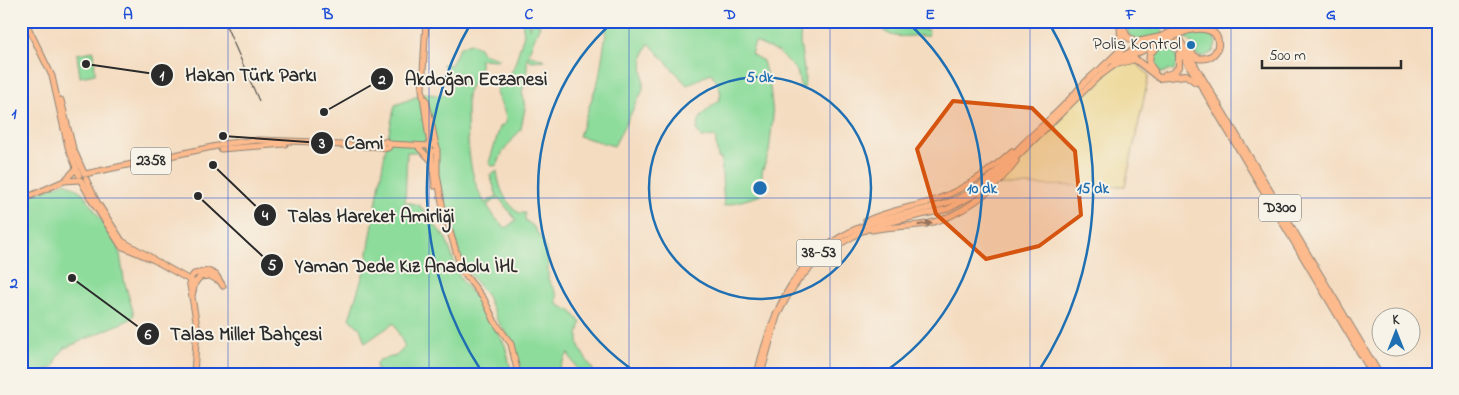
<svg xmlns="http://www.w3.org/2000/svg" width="1459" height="395" viewBox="0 0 1459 395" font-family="'Indie Flower',sans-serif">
<rect width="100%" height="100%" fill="#f7f3e8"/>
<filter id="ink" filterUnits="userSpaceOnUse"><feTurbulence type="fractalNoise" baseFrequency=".02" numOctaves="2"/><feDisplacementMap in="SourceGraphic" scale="10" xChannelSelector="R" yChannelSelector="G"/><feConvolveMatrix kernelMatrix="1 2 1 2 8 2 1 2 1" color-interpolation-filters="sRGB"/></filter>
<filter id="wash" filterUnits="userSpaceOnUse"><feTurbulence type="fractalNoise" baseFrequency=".0096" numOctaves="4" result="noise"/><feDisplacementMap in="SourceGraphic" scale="20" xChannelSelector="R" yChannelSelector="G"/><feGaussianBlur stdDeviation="1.12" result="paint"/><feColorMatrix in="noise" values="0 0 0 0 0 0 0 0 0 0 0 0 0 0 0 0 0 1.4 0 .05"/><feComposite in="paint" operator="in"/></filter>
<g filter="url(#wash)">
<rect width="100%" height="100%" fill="#f4dcc0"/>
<!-- green -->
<g fill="#8ddc9b" stroke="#5c8463" fill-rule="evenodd">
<path d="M522 21H528L529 29 532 21 540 25 528 54 545 60 531 61 527 57V74L530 75 522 91 525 108 521 129 502 153 497 165 492 166 489 163 500 127 506 123C507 109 497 102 496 90L508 79 514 67 524 34Z"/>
<path d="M608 21H801L800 43 805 77 804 89 801 88 797 71 778 52 755 42 751 54 763 61 770 87 773 116 769 152 762 172V195L724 206 721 158H718L715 136 701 138 697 130C700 98 738 111 711 73L687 85 649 43C636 67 647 71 642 92L614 146 579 136 599 78Z"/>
<path d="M875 21H900L913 29 928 30 929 34 926 36C904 34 891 44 875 21Z"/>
<polygon points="1126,21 1158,21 1164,34 1139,41 1129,35"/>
<polygon points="1196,31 1212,33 1216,43 1213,52 1203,57 1193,54 1199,50 1184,36"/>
<path d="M470 43 479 47 482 53 499 58 497 60 480 59V75L470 87 467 95C467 128 466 175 485 203L497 196 490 175 497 171C499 189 505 202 519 213H525V220L533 226 544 243 548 261V279L557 295V304L572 312 581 323C572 349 585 353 595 374H580L568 353 556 374H520L511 340 497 320 487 296 464 267 442 195 434 155 426 157 419 152H407L405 202 419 205 446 239 460 278 479 303 505 345 512 374H377L376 363 379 360 396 356 405 347 394 323 365 343 360 328 349 319 366 265 386 146 395 105C405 102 415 96 425 94 430 93 436 96 441 95 459 91 452 72 442 64L451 65 460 47ZM499 198 516 220 506 228 496 219 487 205Z"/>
<path d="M1170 43 1178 60 1175 69 1161 73 1152 63C1152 51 1159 48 1170 43Z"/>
<polygon points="94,51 95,74 80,77 77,54"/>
<polygon points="66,182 83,193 115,241 120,254 124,280 134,315 131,319 65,348 58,356 54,367 39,374 21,374 21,199"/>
</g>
<!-- sand -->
<polygon fill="#eeda9e" stroke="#8c8264" points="1135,62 1149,75 1125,186 998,185 1078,96 1113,67"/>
</g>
<g filter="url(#ink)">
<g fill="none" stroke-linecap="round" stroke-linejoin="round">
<defs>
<g id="major">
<polyline points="25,21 52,76 68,147 79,175"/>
<polyline points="1112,61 1154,40"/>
<polyline points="426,99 436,145"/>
<polyline points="61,100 73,148 84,173"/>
<circle cx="386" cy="145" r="3.5"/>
<polyline points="221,144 258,140 315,142"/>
<polyline points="322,144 319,139 315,142 318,147 322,144 383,147"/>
<polyline points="389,144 430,146 422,89 426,21"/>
<polyline points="419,148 431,160"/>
<polyline points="221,149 285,144"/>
<polyline points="437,150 432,152 429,147 433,144 437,147 437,174 443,209 462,271 484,299 495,322 511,344 518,374"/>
<polyline points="431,151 435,186"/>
<polyline points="85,174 217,146"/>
<polyline points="67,178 74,171 76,167"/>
<polyline points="86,179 97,202 122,241 152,258"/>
<polyline points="81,181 92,201 121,246 154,260 195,283"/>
<polyline points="21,200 64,181 80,180"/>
<path d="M866 221C887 211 908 208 929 202 961 192 988 173 1012 151"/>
<path d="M872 230C890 226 908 227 926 224 961 217 995 190 1016 161"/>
<polyline points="192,296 195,283 200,277 210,276 217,280"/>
<polyline points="194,374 197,326 189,280 194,274 208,271 216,275 223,286"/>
<path d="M757 374C775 299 803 241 884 219 918 209 950 208 979 186 996 174 1009 158 1023 144 1037 130 1053 117 1067 102 1079 89 1090 75 1105 66"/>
<polyline points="761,374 777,316 787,297 799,279 825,253 860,232 882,224 948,209 983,190 1097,78 1116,64 1160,42"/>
</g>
<g id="highway">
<polyline points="1163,21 1373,374"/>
<polyline points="1168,21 1379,374"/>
<polyline points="1123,27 1127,37 1137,42 1161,37"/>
<polyline points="1183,27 1192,21"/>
<path d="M1186 31C1229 18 1225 64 1197 58L1189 51"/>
<polyline points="1116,64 1135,59 1159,78 1186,75 1196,82"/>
<polyline points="1102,68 1122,49 1120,21"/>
<polyline points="1154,71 1149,64 1150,53 1163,41"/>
<polyline points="1166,75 1173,73 1179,67 1179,54"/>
</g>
</defs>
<!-- major casing -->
<use href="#major" stroke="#908476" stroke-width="7"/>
<!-- highway casing -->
<use href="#highway" stroke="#908476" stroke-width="8"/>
<!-- major -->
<use href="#major" stroke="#fcba8d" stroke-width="5"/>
<!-- highway -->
<use href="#highway" stroke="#fcba8d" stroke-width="6"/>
<!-- tram -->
<polyline stroke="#2b2b2b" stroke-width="1" points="224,21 259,101"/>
<defs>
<g id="highway-bridge">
<polyline points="1161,37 1183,27"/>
<polyline points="1163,41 1186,31"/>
</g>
</defs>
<!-- highway-bridge casing -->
<use href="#highway-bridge" stroke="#908476" stroke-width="8" stroke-linecap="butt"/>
<!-- highway-bridge -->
<use href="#highway-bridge" stroke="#fcba8d" stroke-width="6"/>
</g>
<!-- one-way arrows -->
<defs><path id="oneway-solid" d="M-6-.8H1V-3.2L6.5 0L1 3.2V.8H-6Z" transform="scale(1.25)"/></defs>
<use fill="#94725c" href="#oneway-solid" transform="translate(925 224) rotate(-10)"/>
</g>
<!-- marked area -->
<path fill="#d5540f" fill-opacity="0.2" stroke="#d5540f" stroke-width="4" stroke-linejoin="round" d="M953 101 1032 108 1075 151 1081 215 1039 246 986 259 936 214 917 149Z"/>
<!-- grid -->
<path fill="none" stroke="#1d4ed8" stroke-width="1" stroke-opacity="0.55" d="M228 21V374M429 21V374M629 21V374M830 21V374M1030 21V374M1231 21V374M21 198H1438"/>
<!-- distance rings -->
<g fill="none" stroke="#1f6fb2" stroke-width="2.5">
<circle cx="760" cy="188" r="111"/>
<path d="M637 373A222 222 0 0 1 613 22M907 22A222 222 0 0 1 883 373"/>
<path d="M482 372A333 333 0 0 1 472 21M1048 21A333 333 0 0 1 1038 372"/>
</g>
<!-- markers -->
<circle fill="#1f6fb2" stroke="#f7f3e8" stroke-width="2" cx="1191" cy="45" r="5"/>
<g text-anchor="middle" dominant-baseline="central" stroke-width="4" stroke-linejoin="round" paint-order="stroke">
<!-- shield labels -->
<g fill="#f7f3e8" stroke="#686764" stroke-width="1">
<rect x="131" y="147.5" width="40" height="27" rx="4"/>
<rect x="1259" y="194.5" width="42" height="27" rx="4"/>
<rect x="796.5" y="239.5" width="45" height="27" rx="4"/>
</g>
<g font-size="16" font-weight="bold" fill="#2b2b2b">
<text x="151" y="161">2358</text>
<text x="1280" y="208">D300</text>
<text x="819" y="253">38-53</text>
</g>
<!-- poi labels -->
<g font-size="18" fill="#2b2b2b" stroke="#f7f3e8" text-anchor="end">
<text x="1181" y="45">Polis Kontrol</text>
</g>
</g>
<circle cx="760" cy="188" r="8" fill="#1f6fb2" stroke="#f7f3e8" stroke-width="2.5"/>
<g font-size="15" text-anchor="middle" font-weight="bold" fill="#1f6fb2" stroke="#f7f3e8" stroke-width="4" stroke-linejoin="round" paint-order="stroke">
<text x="760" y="82">5 dk</text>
<text x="982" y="193">10 dk</text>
<text x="1093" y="193">15 dk</text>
</g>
<!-- callouts -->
<path fill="none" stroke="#2b2b2b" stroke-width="2" d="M86 64L162 75M324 112L382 79M223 136L322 143M213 165L265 215M198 196L272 265M72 278L148 334"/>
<g fill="#2b2b2b" stroke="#f7f3e8" stroke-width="2">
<circle cx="86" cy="64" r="5"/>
<circle cx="324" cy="112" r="5"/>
<circle cx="223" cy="136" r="5"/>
<circle cx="213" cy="165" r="5"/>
<circle cx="198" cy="196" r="5"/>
<circle cx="72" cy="278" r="5"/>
<circle cx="162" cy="75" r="12"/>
<circle cx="382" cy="79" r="12"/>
<circle cx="322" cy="143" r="12"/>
<circle cx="265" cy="215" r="12"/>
<circle cx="272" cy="265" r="12"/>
<circle cx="148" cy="334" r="12"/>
</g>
<g font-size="15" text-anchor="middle" font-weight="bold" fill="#fff">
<text x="162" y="80">1</text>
<text x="382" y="84">2</text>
<text x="322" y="148">3</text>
<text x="265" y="220">4</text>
<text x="272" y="270">5</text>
<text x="148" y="339">6</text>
</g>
<g font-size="19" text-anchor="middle" font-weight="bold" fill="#2b2b2b" stroke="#f7f3e8" stroke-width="4" stroke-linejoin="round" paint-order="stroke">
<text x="251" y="81">Hakan Türk Parkı</text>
<text x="476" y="85">Akdoğan Eczanesi</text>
<text x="364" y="149">Cami</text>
<text x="371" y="222">Talas Hareket Amirliği</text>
<text x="406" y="272">Yaman Dede Kız Anadolu İHL</text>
<text x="246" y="340">Talas Millet Bahçesi</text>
</g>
<!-- margin -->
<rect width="1459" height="395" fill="none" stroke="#f7f3e8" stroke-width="55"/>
<!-- north arrow -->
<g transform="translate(1396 332)"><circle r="24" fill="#f7f3e8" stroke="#a5a39c"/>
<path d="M0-4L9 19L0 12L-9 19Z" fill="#1f6fb2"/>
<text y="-8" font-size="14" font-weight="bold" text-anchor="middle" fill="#2b2b2b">K</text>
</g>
<!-- scale -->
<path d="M1262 60v8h139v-8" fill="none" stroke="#2b2b2b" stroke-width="2.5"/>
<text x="1269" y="60" font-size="15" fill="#2b2b2b" stroke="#f7f3e8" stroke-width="4" paint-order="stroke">500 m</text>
<rect x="28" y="28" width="1404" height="340" fill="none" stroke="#1d4ed8" stroke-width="2"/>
<g font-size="16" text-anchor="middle" font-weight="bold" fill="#1d4ed8">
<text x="128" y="19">A</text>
<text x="328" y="19">B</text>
<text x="529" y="19">C</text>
<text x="730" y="19">D</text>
<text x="930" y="19">E</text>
<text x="1131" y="19">F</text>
<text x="1331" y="19">G</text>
<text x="14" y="118">1</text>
<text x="14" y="288">2</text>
</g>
</svg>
